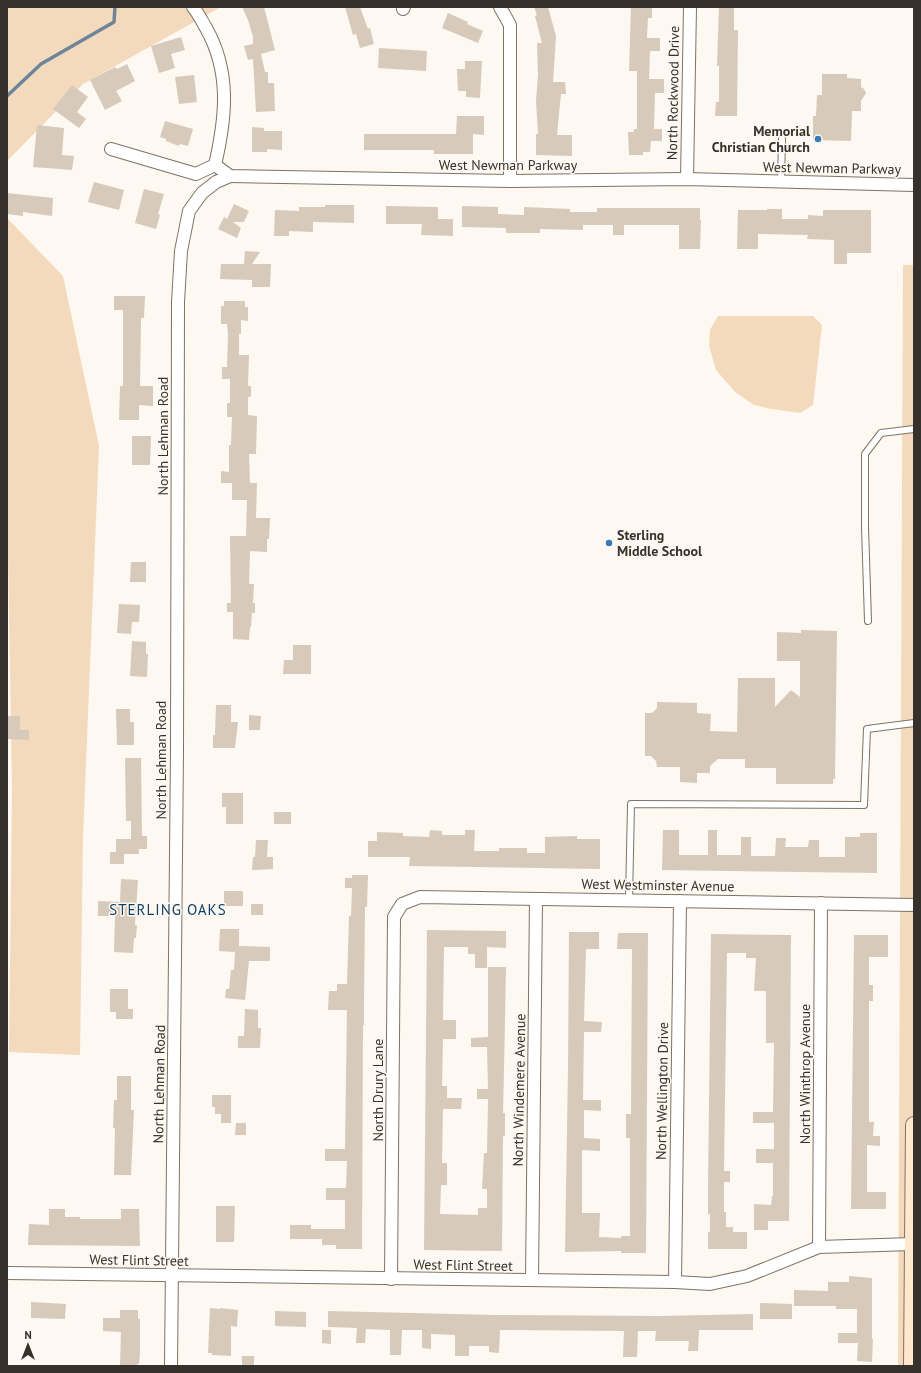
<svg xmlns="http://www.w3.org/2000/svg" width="921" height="1373" viewBox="0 0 921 1373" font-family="'PT Sans',sans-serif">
<rect width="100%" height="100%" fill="#fdf8f1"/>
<!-- green -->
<g fill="#f4dabc">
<polygon points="7,7 221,7 83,84 7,161"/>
<polygon points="7,218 63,276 99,446 83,837 80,1055 9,1052 12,789 7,499"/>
<polygon points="903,265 914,265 914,1366 898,1366"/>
<polygon points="718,316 813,316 822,325 813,405 800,413 771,409 754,405 735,392 716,370 709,346 710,330"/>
</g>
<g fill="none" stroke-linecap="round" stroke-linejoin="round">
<!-- stream -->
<polyline stroke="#6e8599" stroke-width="3.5" points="7,96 41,64 114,22 115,7"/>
</g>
<!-- building -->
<g fill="#d7cabb">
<polygon points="242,7 264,7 275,50 261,54 265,72 268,72 268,83 274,83 275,111 256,112 253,59 248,60 244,46 253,44 253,37 248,20"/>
<polygon points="345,7 360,7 368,29 370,28 374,44 360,48 356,34 353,35"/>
<polygon points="534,7 548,7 556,36 553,82 565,82 566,94 561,94 557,135 572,135 572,156 536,155 536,134 538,134 536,101 538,75 537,43 542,43 535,16 537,15"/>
<polygon points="631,7 652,7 652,18 648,18 647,38 660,38 660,51 650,51 649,79 664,79 664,93 655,93 654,129 662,129 662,141 651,141 650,152 643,152 643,155 629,155 628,132 634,132 634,129 637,129 637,71 629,71"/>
<polygon points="719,7 734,7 734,30 738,30 737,116 715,116 716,102 719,102 719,66 717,66"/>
<polygon points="448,13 468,22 467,24 483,31 478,43 442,28"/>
<polygon points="181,37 185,50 171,54 175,68 159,73 151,46"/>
<polygon points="379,48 427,51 426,71 378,68"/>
<polygon points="465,61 482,61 480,98 466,97 466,91 458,91 457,69 465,69"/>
<polygon points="127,64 135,81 116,91 122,101 105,110 90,80 115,67 117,69"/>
<polygon points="822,74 847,74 847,78 861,79 861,87 864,89 866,93 861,101 861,111 852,111 851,141 813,140 813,116 816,116 817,95 822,95"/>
<polygon points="194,75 197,102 179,104 175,77"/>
<polygon points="72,85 88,97 77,112 86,119 79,128 53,109"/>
<polygon points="457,116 484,116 484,135 473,134 473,154 434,154 434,150 364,150 364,134 456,134"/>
<polygon points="165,121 193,129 188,146 180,144 179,146 166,141 166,139 160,137"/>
<polygon points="37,125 64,128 62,155 74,156 72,170 33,167"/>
<polygon points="252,127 264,128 264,131 282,131 282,150 267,149 267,152 252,152"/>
<polygon points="94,182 124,190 119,210 88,202"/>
<polygon points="144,189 164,194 158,214 160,215 156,229 135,223"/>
<polygon points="7,193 53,198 52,216 23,212 23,216 7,214"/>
<polygon points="234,204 249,211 244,222 233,222 241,228 237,238 218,229 224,217 227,219"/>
<polygon points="325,205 354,205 354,223 313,222 313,232 289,231 289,236 274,236 275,210 299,211 299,207 325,207"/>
<polygon points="386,206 438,207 438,219 453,219 453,236 421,235 422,224 386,224"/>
<polygon points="462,206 498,207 498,214 524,215 524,207 570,209 570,212 597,212 597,208 700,208 700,220 701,220 700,249 679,249 679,225 624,225 624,235 613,235 613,225 583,225 583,230 540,229 540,233 506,233 506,228 462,227"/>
<polygon points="767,209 782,209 782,219 808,219 808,215 823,216 823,210 871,210 871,253 847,253 847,264 834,264 834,240 807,239 808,235 758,234 758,249 737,249 738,210 767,210"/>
<polygon points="245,251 260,252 252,264 271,264 270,287 252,287 252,280 220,279 221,264 244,264"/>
<polygon points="114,296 145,296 144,318 141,318 140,386 153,386 153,406 139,405 139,420 119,420 120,386 123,386 123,310 114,310"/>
<polygon points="224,301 245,301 245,307 248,307 248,321 241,320 241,334 239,334 239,355 249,355 248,386 251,386 251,397 248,397 248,415 257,416 256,454 249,454 250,483 257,483 256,518 270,518 269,539 267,539 267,552 250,551 249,584 254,584 253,603 255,603 255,613 252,613 251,627 250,627 249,640 233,639 233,612 227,612 227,603 231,603 230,536 246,536 247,500 232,500 232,483 221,483 221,471 229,472 229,445 231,445 232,417 227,417 227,403 230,403 230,379 222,379 222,367 227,367 228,334 227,324 221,324 221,306 224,306"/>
<polygon points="132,436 151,436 150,465 132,465"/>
<polygon points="131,562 146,562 146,582 130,582"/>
<polygon points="119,604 140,605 139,622 132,622 131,634 117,633"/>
<polygon points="801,630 837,631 835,779 833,779 833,784 776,784 776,768 745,768 745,759 718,759 710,766 710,773 697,773 697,783 680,782 680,767 657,767 656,761 651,756 645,756 645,713 652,713 657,708 657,702 697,703 697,713 711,714 710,731 737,732 738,678 775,678 775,707 791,690 800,697 800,661 777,661 777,632 801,633"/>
<polygon points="132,641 146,642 146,654 148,654 147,677 130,676"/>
<polygon points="293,645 311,645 311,674 283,674 284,660 293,660"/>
<polygon points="216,705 231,705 231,722 238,722 235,748 213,748 213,735 215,735"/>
<polygon points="116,709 130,709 130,722 134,722 134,745 117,745"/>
<polygon points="249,715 261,716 260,730 249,730"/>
<polygon points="7,716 20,716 20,730 29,730 29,740 7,739"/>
<polygon points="125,758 141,758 142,836 147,836 147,849 139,849 139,854 124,854 124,864 110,864 110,852 116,852 116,839 131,839 131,821 126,821"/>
<polygon points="222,793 243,793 243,824 226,824 226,807 222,807"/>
<rect x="274" y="812" width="17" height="12"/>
<polygon points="430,830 442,831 442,835 465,835 465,830 475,830 474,851 499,851 499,848 527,848 527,853 545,853 545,837 577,836 577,839 600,839 600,869 409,866 410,857 368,857 368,841 377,841 377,832 403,833 403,836 429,837"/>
<polygon points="663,830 679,830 679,855 708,855 708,830 717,830 717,855 741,855 741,837 751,837 751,856 775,856 776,838 786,838 785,847 808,847 809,840 819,840 819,857 845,857 845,837 860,837 860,833 877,833 877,873 662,870"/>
<polygon points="256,840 268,840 267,857 273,857 273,869 252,870 253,857 255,857"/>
<polygon points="352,875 368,875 367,907 365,907 364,1002 364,1025 363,1025 362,1249 336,1249 336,1245 322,1245 322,1239 290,1239 290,1225 311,1225 311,1229 345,1229 345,1200 326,1200 326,1188 346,1188 347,1161 325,1161 325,1149 345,1149 347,1010 328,1010 329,991 337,991 337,984 347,984 349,916 351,916 352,888 345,888 345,878 352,878"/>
<polygon points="121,879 138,880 135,925 137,925 136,938 134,938 133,953 114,952 115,916 98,916 98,901 120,902"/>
<rect x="224" y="891" width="19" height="15"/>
<rect x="251" y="904" width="12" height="11"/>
<polygon points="220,929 239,929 239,946 270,947 270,961 249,961 245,1000 225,998 226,989 229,989 231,970 234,970 235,952 219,951"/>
<polygon points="427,930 506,931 506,948 487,947 487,968 475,968 475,954 468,954 468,947 444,947 443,1020 456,1020 456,1039 443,1039 442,1086 447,1086 447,1098 462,1098 461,1109 443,1109 442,1163 447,1163 447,1185 441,1185 440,1214 478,1215 478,1208 487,1208 487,1189 482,1189 484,1153 487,1153 488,1099 477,1099 477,1089 488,1089 487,1047 471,1047 471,1038 488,1037 488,967 506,967 504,1070 503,1113 505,1113 505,1136 503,1136 502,1251 424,1250"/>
<polygon points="569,932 599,932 599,949 586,949 584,1021 602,1022 601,1032 584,1032 583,1100 601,1100 601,1111 584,1110 584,1138 600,1139 600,1151 582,1150 582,1213 600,1213 599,1237 621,1238 621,1236 630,1236 630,1138 626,1138 626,1114 631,1114 632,949 617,949 618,933 648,933 646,1253 621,1253 621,1251 565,1252 568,1069"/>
<polygon points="711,934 791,935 789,1221 768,1221 768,1230 754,1230 754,1204 771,1205 772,1196 773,1196 773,1163 756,1163 756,1149 774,1149 774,1123 753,1123 753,1112 773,1112 774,1043 766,1043 766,991 754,991 756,958 746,958 746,953 727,953 724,1171 730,1171 730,1182 724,1182 724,1212 726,1212 726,1227 733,1227 733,1232 747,1232 747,1249 708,1249 708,1232 710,1232 710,1214 708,1214 708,1189"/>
<polygon points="854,935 888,935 888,957 869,957 869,985 873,985 873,1001 869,1001 869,1122 874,1122 873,1136 880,1136 880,1146 867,1145 867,1192 886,1192 886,1209 851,1209"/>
<polygon points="110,989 128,989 128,1009 133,1009 133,1019 116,1019 116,1012 110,1012"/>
<polygon points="245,1009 258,1010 258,1028 261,1028 260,1048 238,1048 238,1036 244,1036"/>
<polygon points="117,1076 131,1076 131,1110 134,1110 131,1175 114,1175 115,1128 113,1128 114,1100 117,1100"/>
<polygon points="212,1095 231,1095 231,1123 221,1123 221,1114 215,1114 215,1107 212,1107"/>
<polygon points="236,1123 246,1123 246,1135 235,1135"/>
<polygon points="216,1206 235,1206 234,1242 216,1242"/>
<polygon points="49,1209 65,1209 65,1217 80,1217 80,1219 121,1219 121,1209 139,1209 140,1246 28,1245 29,1224 49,1225"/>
<polygon points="849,1276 872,1278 872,1339 873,1339 872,1362 857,1361 858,1343 838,1343 838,1333 857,1333 857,1309 836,1309 836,1306 794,1306 794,1290 828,1291 828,1282 849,1282"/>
<polygon points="31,1302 66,1304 65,1319 31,1318"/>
<polygon points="760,1303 792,1304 792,1319 760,1319"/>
<polygon points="210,1308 220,1309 220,1308 238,1310 237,1327 231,1326 231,1356 212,1355 212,1353 208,1353"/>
<polygon points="120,1310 138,1310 138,1319 140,1319 140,1354 139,1364 137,1364 137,1366 120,1366 121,1332 103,1331 103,1318 120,1318"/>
<polygon points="275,1311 306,1312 306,1327 275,1326"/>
<polygon points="328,1311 495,1315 661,1316 753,1314 753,1330 699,1330 698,1351 688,1351 689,1341 655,1341 656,1331 638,1331 637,1357 623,1357 624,1331 500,1330 499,1353 489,1352 489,1346 469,1346 469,1356 455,1356 455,1335 431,1334 431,1349 422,1348 422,1330 402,1330 401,1355 390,1355 390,1330 366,1329 365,1343 356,1343 357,1328 328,1327"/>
<polygon points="322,1330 331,1330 331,1344 322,1343"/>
<rect x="242" y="1356" width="12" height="10"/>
</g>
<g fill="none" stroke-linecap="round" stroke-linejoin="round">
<defs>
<g id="lane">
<polyline points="781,182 782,139"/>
<polyline points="868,621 865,527 865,454 881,433 914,429"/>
<polyline points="629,900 631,804 864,805 867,729 914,723"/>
</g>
<g id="street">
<path d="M193 7C198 13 202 21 206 28 231 72 226 117 215 165"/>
<polyline points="500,7 510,25 510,181"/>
<polyline points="403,9 404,7"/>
<polyline points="111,149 196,174 215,165"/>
<polyline points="215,165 230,176 510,181 687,179 914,185"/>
<polyline points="687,179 690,7"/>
<polyline points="819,1247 821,903"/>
<polyline points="7,1273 675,1282 710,1284 747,1276 819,1247 912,1244"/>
<polyline points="391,1279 394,917 402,904 420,897 914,905"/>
<polyline points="532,1280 536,899"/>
<polyline points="675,1282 680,901"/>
<polyline points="171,1366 177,751 178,302 181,251 189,211 202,193 216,182 230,176"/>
</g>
<polyline id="secondary" points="912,1366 914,1125"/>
</defs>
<!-- lane casing -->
<use href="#lane" stroke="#7e7264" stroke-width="8"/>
<!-- street casing -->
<use href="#street" stroke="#7e7264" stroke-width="14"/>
<!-- secondary casing -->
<use href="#secondary" stroke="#7e7264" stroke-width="18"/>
<!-- lane -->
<use href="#lane" stroke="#fff" stroke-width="6"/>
<!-- street -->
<use href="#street" stroke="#fff" stroke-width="12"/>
<!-- secondary -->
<use href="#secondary" stroke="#ffe8cb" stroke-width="16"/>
</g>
<!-- markers -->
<g fill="#377cb2" stroke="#fdf8f1" stroke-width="1.5">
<circle cx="818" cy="139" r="4"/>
<circle cx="609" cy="543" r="4"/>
</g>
<g text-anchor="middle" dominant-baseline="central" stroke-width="3" stroke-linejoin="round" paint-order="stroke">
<!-- street labels -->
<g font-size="14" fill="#36312b" stroke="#fdf8f1">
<text transform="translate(673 93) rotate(-89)">North Rockwood Drive</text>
<text x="508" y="165">West Newman Parkway</text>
<text transform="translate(832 168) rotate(1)">West Newman Parkway</text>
<text transform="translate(163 436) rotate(-90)">North Lehman Road</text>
<text transform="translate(161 760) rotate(-90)">North Lehman Road</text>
<text transform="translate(658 885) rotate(1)">West Westminster Avenue</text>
<text transform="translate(805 1074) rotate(-90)">North Winthrop Avenue</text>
<text transform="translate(159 1084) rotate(-89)">North Lehman Road</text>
<text transform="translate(378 1090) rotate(-90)">North Drury Lane</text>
<text transform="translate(519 1090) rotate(-89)">North Windemere Avenue</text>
<text transform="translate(662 1091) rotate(-89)">North Wellington Drive</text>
<text transform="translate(139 1260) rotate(1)">West Flint Street</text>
<text transform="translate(463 1265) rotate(1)">West Flint Street</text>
</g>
<!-- poi labels -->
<g font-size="14" font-weight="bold" fill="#36312b" stroke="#fdf8f1" text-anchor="end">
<text x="810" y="131">Memorial<tspan x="810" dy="16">Christian Church</tspan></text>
<text x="617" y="535" text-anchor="start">Sterling<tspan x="617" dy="16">Middle School</tspan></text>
</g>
<!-- neighbourhood labels -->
<g font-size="15" letter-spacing="1" fill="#114266" stroke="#fdf8f1">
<text x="168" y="909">STERLING OAKS</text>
</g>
</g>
<!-- border -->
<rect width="921" height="1373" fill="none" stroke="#36312b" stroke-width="16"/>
<!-- north arrow -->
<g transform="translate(28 1345)" stroke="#fdf8f1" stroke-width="3" paint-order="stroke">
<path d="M0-3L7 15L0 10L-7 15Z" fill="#36312b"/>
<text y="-6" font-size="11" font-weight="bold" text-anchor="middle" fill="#36312b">N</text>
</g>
</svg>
